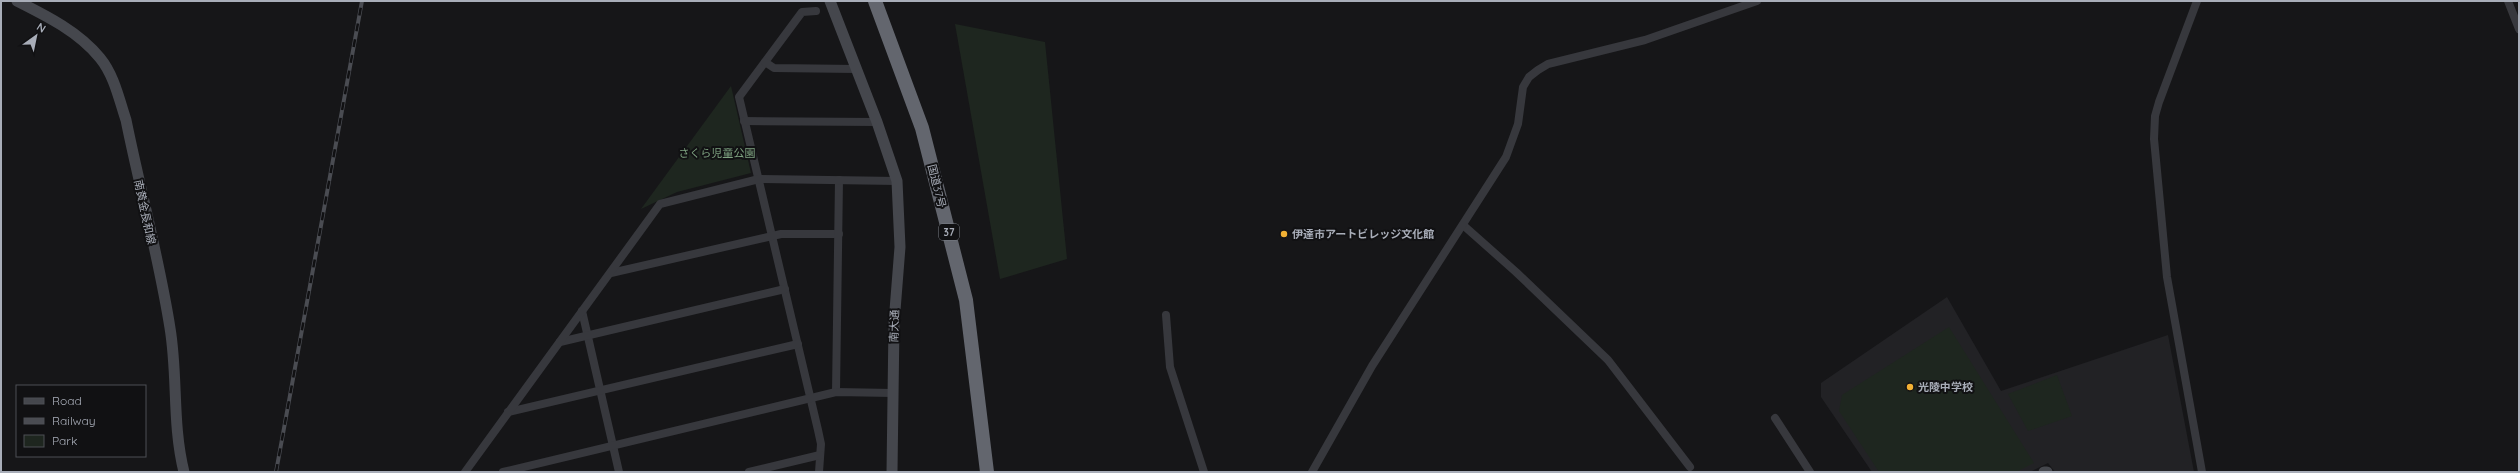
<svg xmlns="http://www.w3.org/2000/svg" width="2520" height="473" viewBox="0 0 2520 473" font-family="Quicksand,'Noto Sans JP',sans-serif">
<rect width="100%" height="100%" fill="#161618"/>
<!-- built -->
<polygon fill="#222225" points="1947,297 2001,391 2168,335 2194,472 2055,472 2048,463 2030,472 1872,472 1821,397 1821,383"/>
<!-- green -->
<g fill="#1e261f">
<polygon points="955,24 1045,42 1067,259 1000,279"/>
<polygon points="731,86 751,173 677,192 641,209"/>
<polygon points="1949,327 2034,463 2016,472 1879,472 1839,411 1842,395"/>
<polygon points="2057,375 2072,416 2028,431 2008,394"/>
</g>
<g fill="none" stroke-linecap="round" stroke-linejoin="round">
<!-- street -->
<g stroke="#37383d" stroke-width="8">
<polyline points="2197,1 2159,102 2155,116 2154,139 2167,277 2202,472"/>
<polyline points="2508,1 2519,29"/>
<polyline points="816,11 802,12 739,97 818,430 821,444 819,472"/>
<polyline points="765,62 774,68 856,69"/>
<polyline points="744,121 877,122"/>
<polyline points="1463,225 1516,272 1608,360 1690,467"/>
<polyline points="611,273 781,234 839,234"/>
<polyline points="582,311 619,472"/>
<polyline points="1166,315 1170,367 1204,472"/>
<polyline points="560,342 785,289"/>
<polyline points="836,392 839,180"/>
<polyline points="508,412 798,344"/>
<polyline points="1775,418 1810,472"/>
<polyline points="465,472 660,204 759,179 897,181"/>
<polyline points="503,472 836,392 893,393"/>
<polyline points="749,472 820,455"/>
<polyline points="1312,472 1372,366 1506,157 1518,124 1523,87 1529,77 1538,70 1548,64 1645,40 1757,1"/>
</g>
<!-- secondary -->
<g stroke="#45474d" stroke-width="11">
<path d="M17 1C47 16 79 32 100 58 114 75 119 99 126 120 140 189 159 258 170 328 178 376 172 424 184 472"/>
<polyline points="830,1 877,122 897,181 900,247 894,323 892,472"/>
<polyline points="2044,472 2047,472"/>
</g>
<!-- highway -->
<polyline stroke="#63666e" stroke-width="14" points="875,1 922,128 966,300 987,472"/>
<defs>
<polyline id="rail" points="276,472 362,1"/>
</defs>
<!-- rail casing -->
<use href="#rail" stroke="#4a4c52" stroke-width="4"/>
<!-- rail -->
<use href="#rail" stroke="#111113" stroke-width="2.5" stroke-dasharray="8" stroke-linecap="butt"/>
</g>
<!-- markers -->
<g fill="#f2b134" stroke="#111113" stroke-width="1.5">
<circle cx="1284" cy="234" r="4"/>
<circle cx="1910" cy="387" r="4"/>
</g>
<g text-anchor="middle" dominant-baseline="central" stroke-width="4" stroke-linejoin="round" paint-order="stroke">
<!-- shield labels -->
<rect fill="#111113" stroke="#7b7e86" stroke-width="1" x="939" y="224" width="20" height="16" rx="3"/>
<g font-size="10" font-weight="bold" fill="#a8adb8">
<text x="949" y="232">37</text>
</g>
<!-- park labels -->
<g font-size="11" fill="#7fa381" stroke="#111113">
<text x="717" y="153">さくら児童公園</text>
</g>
<!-- street labels -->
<g font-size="11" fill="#a8adb8" stroke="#111113">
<text transform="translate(937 186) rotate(76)">国道37号</text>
<text transform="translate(145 212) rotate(78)">南黄金長和線</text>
<text transform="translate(894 326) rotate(-88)">南大通</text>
</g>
<!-- poi labels -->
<g font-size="11" font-weight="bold" fill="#a8adb8" stroke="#111113" text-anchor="start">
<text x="1292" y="234">伊達市アートビレッジ文化館</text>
<text x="1918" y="387">光陵中学校</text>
</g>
</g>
<!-- border -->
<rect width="2520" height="473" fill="none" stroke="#a8adb8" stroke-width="4"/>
<!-- legend -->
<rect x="16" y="385" width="130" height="72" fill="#111113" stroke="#4d4f55"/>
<rect x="24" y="398" width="20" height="6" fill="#45474d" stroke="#4d4f55"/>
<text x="52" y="405" font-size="12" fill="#a8adb8">Road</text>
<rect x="24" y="418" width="20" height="6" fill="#4a4c52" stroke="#4d4f55"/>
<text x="52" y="425" font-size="12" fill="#a8adb8">Railway</text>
<rect x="24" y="435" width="20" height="12" fill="#1e261f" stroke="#4d4f55"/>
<text x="52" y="445" font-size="12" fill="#a8adb8">Park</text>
<!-- north arrow -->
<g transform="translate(36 36) rotate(33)" stroke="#111113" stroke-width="3" paint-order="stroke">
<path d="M0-3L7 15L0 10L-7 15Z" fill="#a8adb8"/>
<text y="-6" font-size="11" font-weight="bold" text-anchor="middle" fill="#a8adb8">N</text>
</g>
</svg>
